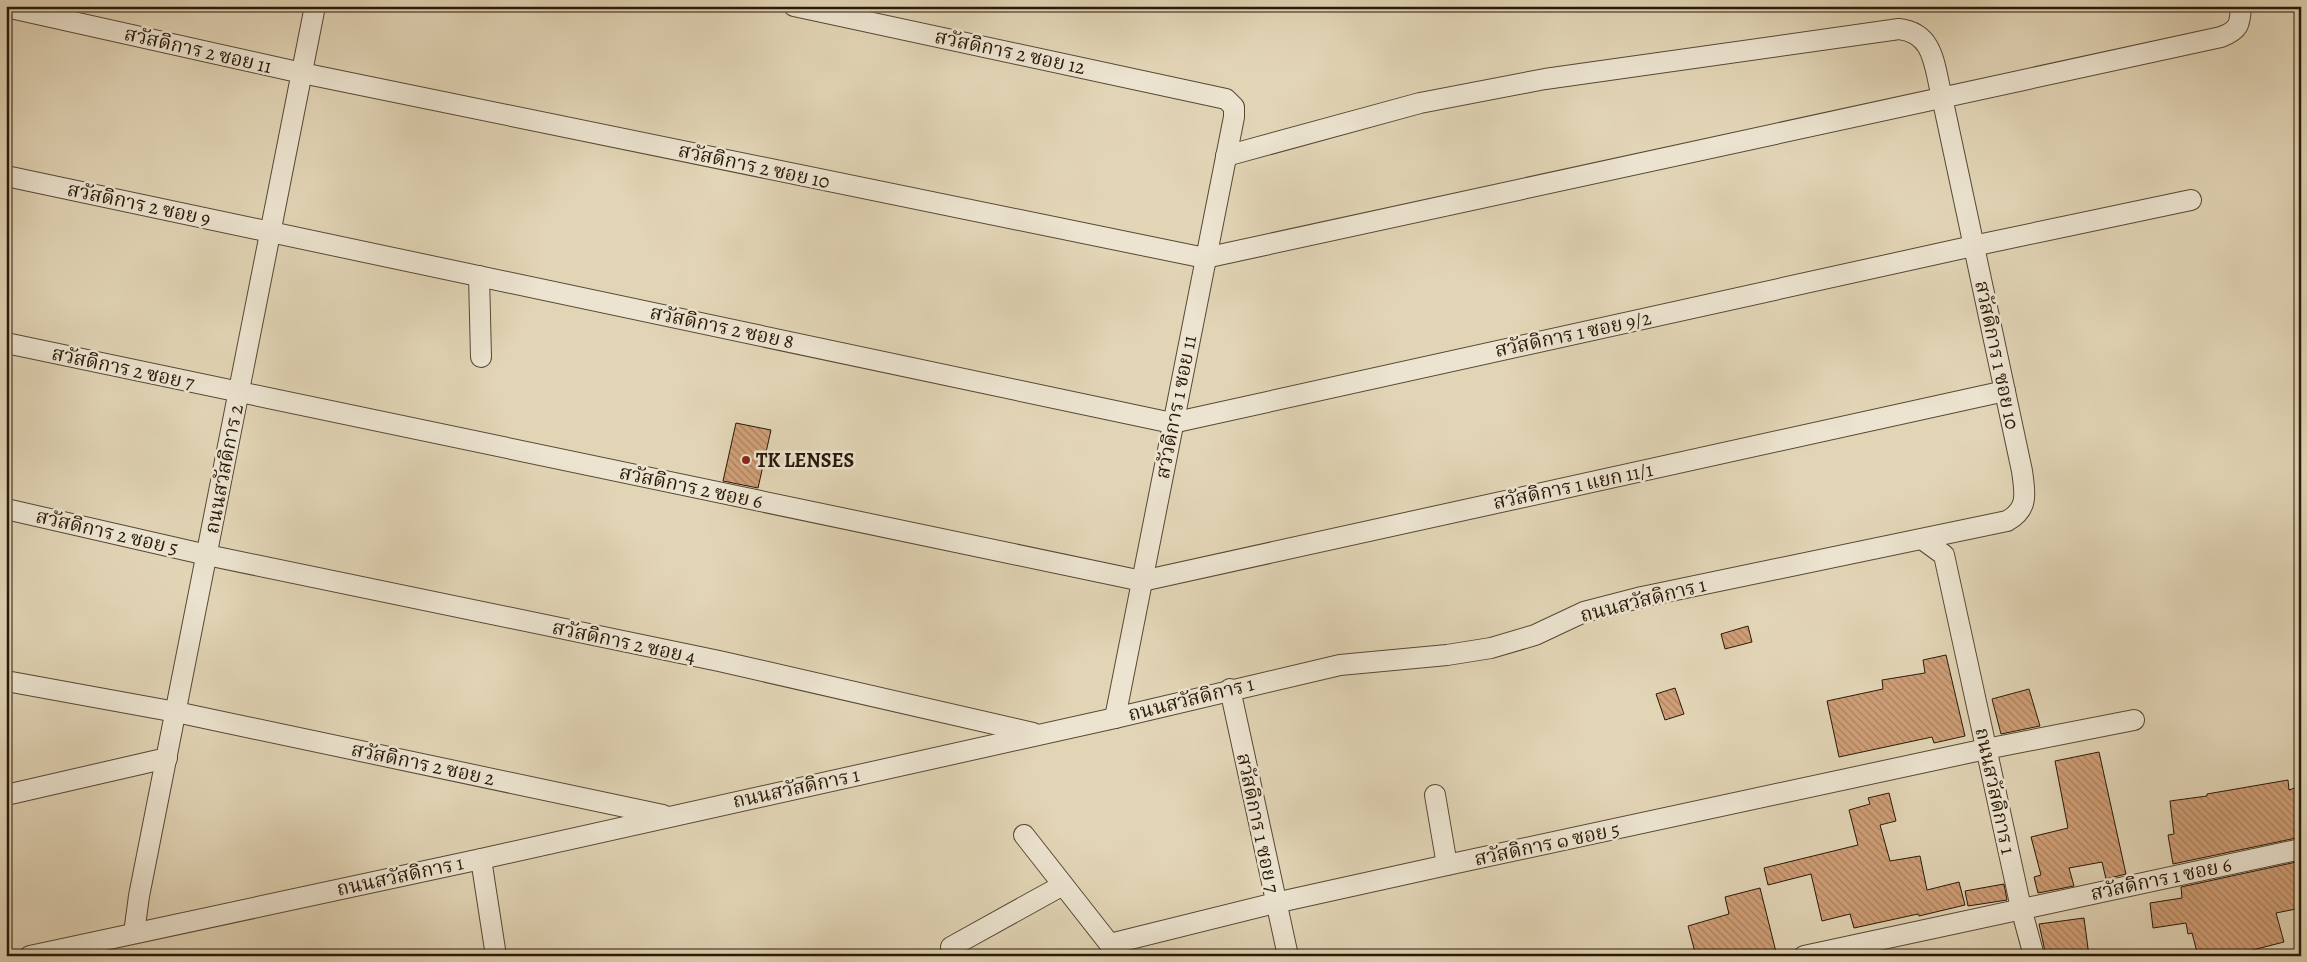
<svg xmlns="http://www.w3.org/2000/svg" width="2307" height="962" viewBox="0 0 2307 962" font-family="Alegreya,'Noto Serif Thai',serif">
<defs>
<pattern id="building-back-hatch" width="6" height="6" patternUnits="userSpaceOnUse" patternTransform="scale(1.25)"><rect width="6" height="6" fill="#d09f77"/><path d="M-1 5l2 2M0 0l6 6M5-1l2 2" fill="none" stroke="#a98160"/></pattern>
</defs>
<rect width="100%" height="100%" fill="#e2d5b6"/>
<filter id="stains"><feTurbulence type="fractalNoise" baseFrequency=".004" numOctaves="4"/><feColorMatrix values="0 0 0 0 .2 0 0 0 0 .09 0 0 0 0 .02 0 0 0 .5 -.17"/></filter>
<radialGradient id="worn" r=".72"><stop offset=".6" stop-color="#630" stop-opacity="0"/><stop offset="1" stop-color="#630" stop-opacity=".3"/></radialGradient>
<!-- building -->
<g fill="url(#building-back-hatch)" stroke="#291909">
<polygon points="736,423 771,430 758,488 723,481"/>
<polygon points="1748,626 1752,642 1725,649 1721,634"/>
<polygon points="1946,655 1965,736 1934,743 1932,737 1839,757 1827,701 1883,689 1882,680 1925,673 1923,660"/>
<polygon points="1675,688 1684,714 1665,720 1656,694"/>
<polygon points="2029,689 2040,726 2001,734 1992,699"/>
<polygon points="2099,752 2126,874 2106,879 2102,862 2069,868 2074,886 2038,893 2034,877 2041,875 2031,837 2068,828 2055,761"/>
<polygon points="2288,780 2289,790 2301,786 2301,837 2173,864 2168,835 2174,834 2170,801 2207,796 2207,794"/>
<polygon points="1889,793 1896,821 1880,825 1890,861 1920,856 1927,890 1959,882 1965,905 1919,916 1918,914 1854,928 1850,914 1822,921 1811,874 1768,885 1764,868 1858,845 1849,810 1870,804 1868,798"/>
<polygon points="2301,861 2301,908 2276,913 2284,942 2241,953 2242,956 2198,956 2192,933 2188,934 2186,923 2153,928 2150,903 2182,898 2181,887"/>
<polygon points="2004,884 2007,900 1968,906 1965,891"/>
<polygon points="1760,888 1777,956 1696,956 1688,926 1729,914 1725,897"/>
<polygon points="2084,918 2089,956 2046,956 2039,924"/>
</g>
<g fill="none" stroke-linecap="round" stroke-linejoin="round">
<defs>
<g id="minor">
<polyline points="794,6 1226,99 1234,107 1234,117 1115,718"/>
<path d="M6 7 302 73 1205 258 2221 37C2239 30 2240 25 2241 6"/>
<polyline points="6,176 1172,423 1973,246 2191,200"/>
<polyline points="479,276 481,357"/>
<polyline points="6,343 1142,581 2005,391"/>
<polyline points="6,509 207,555 719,661 1033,733"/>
<polyline points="1922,539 1944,555 2021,908 2034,956"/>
<polyline points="6,681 176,712 663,815"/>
<polyline points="1230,689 1288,956"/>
<polyline points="6,795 167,758"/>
<polyline points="1435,795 1447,865"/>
<polyline points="1024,835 1119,956"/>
<polyline points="481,859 496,956"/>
<polyline points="134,933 139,896 315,6"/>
<polyline points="1110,944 1275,903 1447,865 1986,749 2134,720"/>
<polyline points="951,947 1063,885"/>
<path d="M30 956 481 859 1115 718 1340 665 1447 655 1491 648 1535 635 1584 612 1642 597 2007 521C2029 509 2025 493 2022 471L1942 97C1934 67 1935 33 1899 29L1545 79 1420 103 1226 156"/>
<polyline points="1804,956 2301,849"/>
</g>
</defs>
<!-- minor casing -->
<use href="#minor" stroke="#574834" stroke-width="22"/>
<!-- minor -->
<use href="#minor" stroke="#ece4d0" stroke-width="20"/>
</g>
<!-- markers -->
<circle fill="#8f2418" stroke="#ece4d0" stroke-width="2" cx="746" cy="460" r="5"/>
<g text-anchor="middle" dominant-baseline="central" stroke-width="5" stroke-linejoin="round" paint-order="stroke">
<!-- street labels -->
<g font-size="20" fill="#291909" stroke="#ece4d0">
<text transform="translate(198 50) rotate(13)">สวัสดิการ 2 ซอย 11</text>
<text transform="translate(1010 52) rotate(12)">สวัสดิการ 2 ซอย 12</text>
<text transform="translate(754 166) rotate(12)">สวัสดิการ 2 ซอย 10</text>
<text transform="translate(139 204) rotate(12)">สวัสดิการ 2 ซอย 9</text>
<text transform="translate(722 327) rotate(12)">สวัสดิการ 2 ซอย 8</text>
<text transform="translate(1573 334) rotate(-12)">สวัสดิการ 1 ซอย 9/2</text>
<text transform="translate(1997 355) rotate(78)">สวัสดิการ 1 ซอย 10</text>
<text transform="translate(123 368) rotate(12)">สวัสดิการ 2 ซอย 7</text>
<text transform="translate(1176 407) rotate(-79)">สวัวดิการ 1 ซอย 11</text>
<text transform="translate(224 469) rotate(-79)">ถนนสวัสดิการ 2</text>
<text transform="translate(1573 486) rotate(-12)">สวัสดิการ 1 แยก 11/1</text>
<text transform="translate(691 487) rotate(12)">สวัสดิการ 2 ซอย 6</text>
<text transform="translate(107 532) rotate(13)">สวัสดิการ 2 ซอย 5</text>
<text transform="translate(1643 600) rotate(-14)">ถนนสวัสดิการ 1</text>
<text transform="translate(624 642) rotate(12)">สวัสดิการ 2 ซอย 4</text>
<text transform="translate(1191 699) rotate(-14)">ถนนสวัสดิการ 1</text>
<text transform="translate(423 764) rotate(12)">สวัสดิการ 2 ซอย 2</text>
<text transform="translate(796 788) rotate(-12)">ถนนสวัสดิการ 1</text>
<text transform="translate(1995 791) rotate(78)">ถนนสวัสดิการ 1</text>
<text transform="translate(1258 823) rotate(78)">สวัสดิการ 1 ซอย 7</text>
<text transform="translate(1547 844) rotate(-12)">สวัสดิการ ๑ ซอย 5</text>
<text transform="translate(400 876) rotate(-12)">ถนนสวัสดิการ 1</text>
<text transform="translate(2161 879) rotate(-12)">สวัสดิการ 1 ซอย 6</text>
</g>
<!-- poi labels -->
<g font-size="20" font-weight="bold" fill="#291909" stroke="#ece4d0" text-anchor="start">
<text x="756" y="460">TK LENSES</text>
</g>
</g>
<!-- margin -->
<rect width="2307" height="962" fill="none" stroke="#e2d5b6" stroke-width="25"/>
<rect x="8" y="8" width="2292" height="947" fill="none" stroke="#291909" stroke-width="2.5"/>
<rect x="12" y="12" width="2282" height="937" fill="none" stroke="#291909"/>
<rect width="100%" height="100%" filter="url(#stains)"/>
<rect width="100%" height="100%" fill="url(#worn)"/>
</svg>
